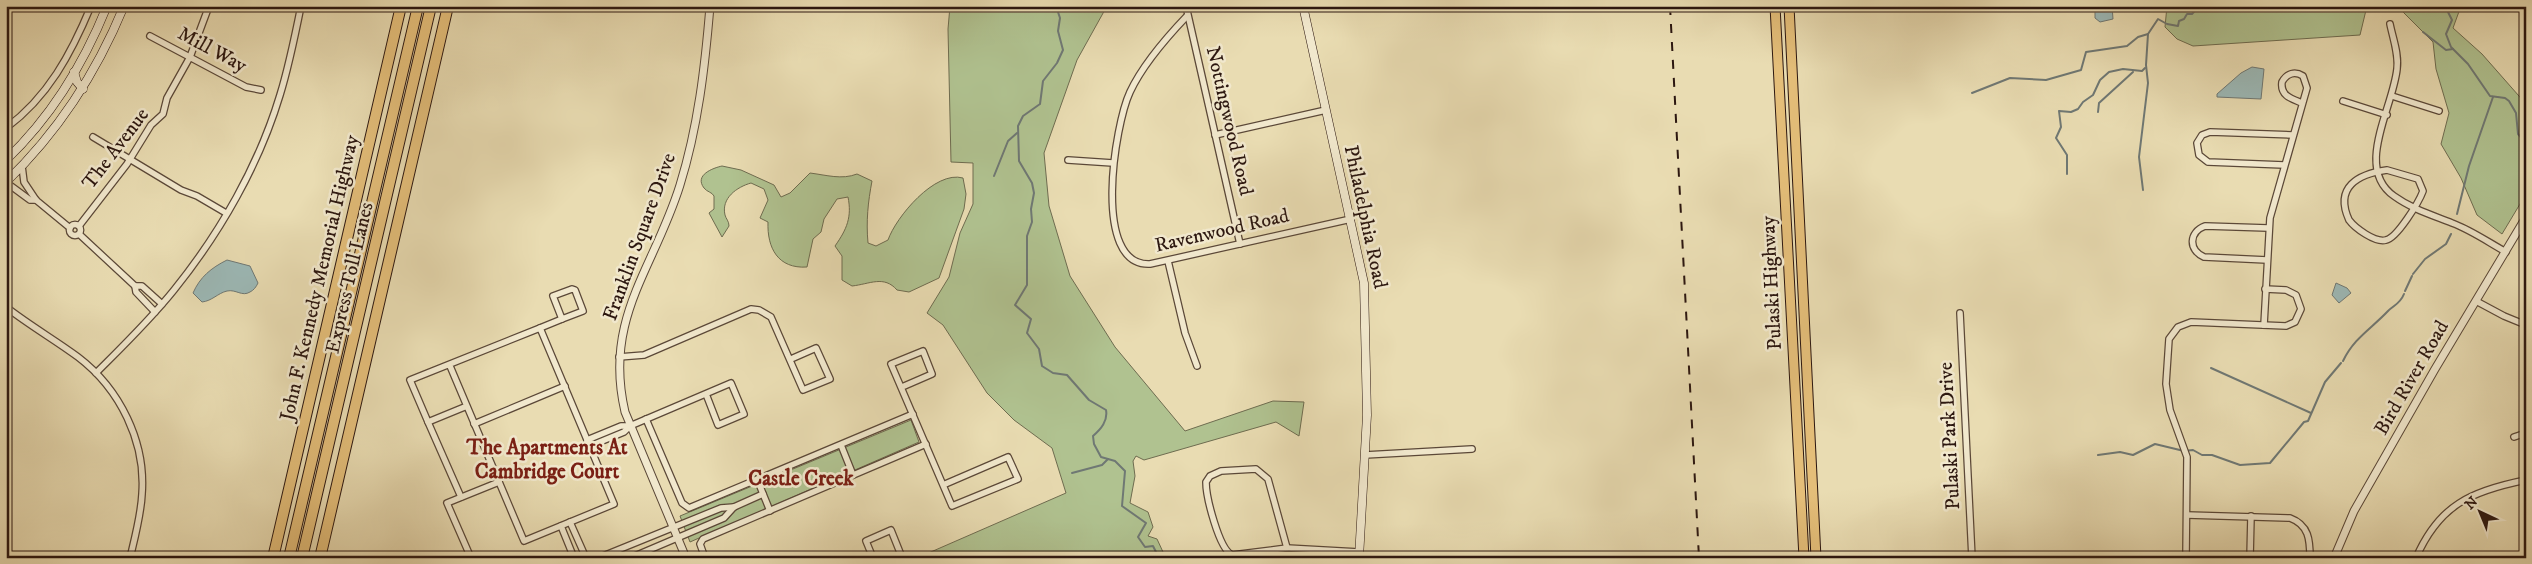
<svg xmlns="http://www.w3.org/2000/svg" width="2532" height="564" viewBox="0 0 2532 564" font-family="'IM FELL DW Pica',serif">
<rect width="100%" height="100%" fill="#e9dcb2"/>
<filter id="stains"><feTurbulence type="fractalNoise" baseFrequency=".004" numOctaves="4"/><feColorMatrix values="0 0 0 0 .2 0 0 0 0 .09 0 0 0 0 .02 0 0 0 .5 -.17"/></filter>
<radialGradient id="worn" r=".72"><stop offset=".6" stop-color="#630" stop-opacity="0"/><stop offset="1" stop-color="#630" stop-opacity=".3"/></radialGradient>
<!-- green -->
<g fill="#b0c290" stroke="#6e6c50">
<polygon points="950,6 1107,6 1077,60 1044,153 1049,206 1070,276 1115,347 1185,431 1273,401 1304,402 1299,436 1276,422 1144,460 1136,456 1133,461 1135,476 1130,503 1148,512 1153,527 1148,536 1157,539 1163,552 1162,558 917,558 1066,493 1052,448 1014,420 987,393 943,325 927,313 949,277 960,233 973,204 973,163 951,162 948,29"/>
<polygon points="2167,6 2367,6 2360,35 2193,46 2177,39 2165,27"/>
<polygon points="2397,6 2461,6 2453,28 2482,54 2526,104 2526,194 2502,234 2477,215 2461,178 2441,144 2449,113 2436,69 2433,42"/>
<path d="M722 166 741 170 774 185 781 197 790 193 810 173C826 175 842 180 857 174L872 181C868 202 866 221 868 243L876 246 888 240C896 217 935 170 963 178L966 194 964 209 939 278 909 292 897 290C884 275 870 284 852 286L842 280V256L835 246C847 229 852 217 848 197L837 199 824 219 821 232 813 239 807 267C778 269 767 248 768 222L760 218 768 200 764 189 751 183C737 187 721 198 725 215 726 219 729 221 729 226L722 237 709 213 714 209V196C712 192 707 192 704 188 694 175 713 168 722 166Z"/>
<polygon points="911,420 919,442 690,542 680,516"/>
</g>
<!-- water -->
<g fill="#9cb9b7" stroke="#6f7874">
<polygon points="2095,6 2112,6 2113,19 2100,22 2095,18"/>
<polygon points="2252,67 2264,69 2261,99 2217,97 2217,94 2241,73"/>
<path d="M227 260 250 266 258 283C256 287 254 290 250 292 242 297 236 289 227 291 218 293 212 301 202 302L193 293C200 277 211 268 227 260Z"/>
<polygon points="2336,283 2347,288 2351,293 2339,303 2332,295"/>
</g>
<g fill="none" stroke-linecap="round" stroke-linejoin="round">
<!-- stream -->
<g stroke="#6f7874" stroke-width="2">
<path d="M1056 6 1060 18 1058 31 1063 50 1057 63 1043 81 1040 104 1023 116 1018 126 1019 161 1032 183 1034 193 1031 209 1032 222 1027 236V285L1015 305 1031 319 1027 333 1039 349 1042 366 1053 373 1067 375 1089 400 1106 410C1108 421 1101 429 1093 436L1094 444 1101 457 1115 461 1125 471 1122 506 1146 523 1138 537 1145 547 1153 546 1156 552 1155 558"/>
<polyline points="1586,6 1587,10"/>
<polyline points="2445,6 2452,20 2446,34 2451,47 2468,64 2490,96 2505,98 2509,101 2516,113 2518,134 2526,143"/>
<polyline points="2423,32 2446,50 2453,49"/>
<polyline points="1972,93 2010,78 2046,80 2081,70 2086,52 2127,46 2138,37 2148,34"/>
<polyline points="2098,112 2099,103 2133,72"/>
<polyline points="2067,174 2067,155 2056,138 2061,127 2059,111 2071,112 2078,109 2083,102 2093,95 2100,80 2109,72 2123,69 2142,71 2145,68"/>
<polyline points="994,176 1008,141 1017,133"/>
<polyline points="2143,190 2139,157 2148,83 2146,65 2148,34 2158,19 2167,24 2178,26 2179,21 2184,19 2187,14 2192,14 2199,6"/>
<polyline points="2457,214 2469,166 2493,97"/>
<polyline points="2413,274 2425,259 2446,244 2451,234"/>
<polyline points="2405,291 2412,276"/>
<path d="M2343 361C2354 338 2371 329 2388 311 2394 305 2400 304 2404 294"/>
<polyline points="2211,368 2311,413"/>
<polyline points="2098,455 2120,452 2133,455 2155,444 2184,451 2193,450 2202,455 2212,455 2240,465 2270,463 2304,422 2308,421 2325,382 2341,363"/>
<polyline points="1072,473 1102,465 1108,459"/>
</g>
<defs>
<g id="minor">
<polyline points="1186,6 1240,244"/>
<path d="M1187 16C1166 38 1143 64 1130 92 1115 124 1091 267 1150 264L1351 219"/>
<path d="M2390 24C2393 39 2399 54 2397 69 2393 108 2354 168 2394 196 2412 209 2432 215 2452 223 2471 230 2488 242 2506 252"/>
<polyline points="150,36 246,87 261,90"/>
<polyline points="2392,96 2439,111"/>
<polyline points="2343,101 2387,115"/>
<path d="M6 128C48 97 71 54 91 6"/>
<polyline points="1215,135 1326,110"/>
<polyline points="93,137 181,190 197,196 226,213"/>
<polyline points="1068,160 1113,163"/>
<polyline points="2284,165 2208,162 2199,155 2197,143 2202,135 2210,132 2292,135"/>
<polyline points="22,166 24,182 36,200 70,228"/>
<path d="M2387 170 2418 179 2423 191C2419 202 2397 238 2386 240 2375 243 2355 228 2349 220 2334 187 2358 174 2387 170Z"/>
<polyline points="6,187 11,186 30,200 36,200"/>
<circle cx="75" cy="230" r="5.5"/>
<polyline points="79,226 127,164 151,125 163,114 167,98 190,57 209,6"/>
<polyline points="79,234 135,286"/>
<path d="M2267 260 2204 257C2188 250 2189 232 2205 226L2268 228"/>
<polyline points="1168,261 1185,333 1197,366"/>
<polygon points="572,289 575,290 583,311 562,319 553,296"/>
<polyline points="2476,301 2504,316 2526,325"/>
<path d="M6 307C29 325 55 340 78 357 120 389 146 442 142 494 141 515 135 537 130 558"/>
<polyline points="155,312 136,292 135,286 142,286 162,304"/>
<polyline points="1960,313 1972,558"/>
<path d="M2264 325 2270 218 2307 88 2303 76C2295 71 2287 73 2282 82 2280 96 2292 99 2302 103"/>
<polyline points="540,328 562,319"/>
<polyline points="619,357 644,355 751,309 759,310 771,317 803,390 830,379 816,348 791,359"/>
<polyline points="450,366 524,541 614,504 540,328 410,380 428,422 467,406"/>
<path d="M96 373C123 346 150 320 174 290 220 233 259 165 280 95 289 66 295 36 301 6"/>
<polyline points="902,387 932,374 923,351 891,364 952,506 1018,479 1008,457 943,485"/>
<polyline points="646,419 682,503 689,508 913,414"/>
<polyline points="428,422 461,497"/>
<polyline points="474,424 565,386"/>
<polyline points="2514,437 2526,433"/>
<polyline points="587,440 621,426 630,426"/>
<polyline points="841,445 853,475"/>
<polyline points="590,446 624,432 630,426 731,383 744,414 718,425 706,394"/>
<polyline points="1365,455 1472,449"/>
<path d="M1256 469 1268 479 1287 548 1232 555C1219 549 1206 497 1206 482L1210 476 1221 471Z"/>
<polyline points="757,479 770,511"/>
<path d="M2187 515 2290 518C2309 525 2310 540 2310 558"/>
<polyline points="570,522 586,558"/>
<polyline points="561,526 574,558"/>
<polyline points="1287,548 1359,552"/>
<polyline points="471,558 447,503 499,482"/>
<polyline points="598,558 721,508 734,507"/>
<polyline points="630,558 724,518 734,507 763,494"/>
<polyline points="705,558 700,544 703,539 926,444"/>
<polyline points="873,558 866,541 891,530 901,555 893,558"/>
<polyline points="2186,558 2187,457 2170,410 2166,384 2169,339 2178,327 2191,322 2286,326 2295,322 2301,309 2296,295 2286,290 2265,289"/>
<polyline points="2250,558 2251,516"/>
<path d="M2416 558C2439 505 2471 491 2526 480"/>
</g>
<g id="tertiary">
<path d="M686 558 625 412C603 318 654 269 680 185 698 127 705 67 710 6"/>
<polyline points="2334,558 2354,511 2435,369 2526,217"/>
</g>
<g id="secondary">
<polyline points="1303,6 1364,283 1367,415 1359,558"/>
<polyline points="74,72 77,82 83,89"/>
<path d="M6 160C50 118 84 63 107 6"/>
<path d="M6 182C59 131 96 74 124 6"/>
</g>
<g id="trunk">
<polyline points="1775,6 1804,558"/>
<polyline points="1789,6 1816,558"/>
</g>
<g id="motorway">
<polyline points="273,558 401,6"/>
<polyline points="289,558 418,6"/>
<polyline points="302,558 431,6"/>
<polyline points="320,558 448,6"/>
</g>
</defs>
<!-- minor casing -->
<use href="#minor" stroke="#5b4838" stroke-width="8"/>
<!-- tertiary casing -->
<use href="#tertiary" stroke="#5b4838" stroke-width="9"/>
<!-- secondary casing -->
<use href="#secondary" stroke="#2c1710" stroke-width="9"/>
<!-- trunk casing -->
<use href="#trunk" stroke="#2c1710" stroke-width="11"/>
<!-- motorway casing -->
<use href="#motorway" stroke="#2c1710" stroke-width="12"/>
<!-- minor -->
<use href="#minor" stroke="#f1e8cd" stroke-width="5.5"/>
<!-- tertiary -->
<use href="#tertiary" stroke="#f1e8cd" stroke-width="7"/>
<!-- secondary -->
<use href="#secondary" stroke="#f1e8cd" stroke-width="8"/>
<!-- trunk -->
<use href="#trunk" stroke="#e4be79" stroke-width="9"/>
<!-- motorway -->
<use href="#motorway" stroke="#e4be79" stroke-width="10"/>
<!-- rail -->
<polyline stroke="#2c1710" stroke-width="2" stroke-dasharray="9 9" stroke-linecap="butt" points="1670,6 1699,558"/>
</g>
<g text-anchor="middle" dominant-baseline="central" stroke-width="5" stroke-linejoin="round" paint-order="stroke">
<!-- street labels -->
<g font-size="20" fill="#2c1710" stroke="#f1e8cd">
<text transform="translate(212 50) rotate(28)">Mill Way</text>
<text transform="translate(1229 121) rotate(77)">Nottingwood Road</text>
<text transform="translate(116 149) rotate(-53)">The Avenue</text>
<text transform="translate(1365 217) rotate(78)">Philadelphia Road</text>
<text transform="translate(1222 231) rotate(-13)">Ravenwood Road</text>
<text transform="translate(640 237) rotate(-70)">Franklin Square Drive</text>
<text transform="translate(320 278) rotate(-77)">John F. Kennedy Memorial Highway</text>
<text transform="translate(350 278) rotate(-77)">Express Toll Lanes</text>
<text transform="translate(1772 283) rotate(-93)">Pulaski Highway</text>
<text transform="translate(2412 378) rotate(-60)">Bird River Road</text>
<text transform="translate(1950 436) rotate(-93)">Pulaski Park Drive</text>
</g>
<!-- neighbourhood labels -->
<g font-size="21" font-weight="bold" fill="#7a1f14" stroke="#f1e8cd">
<text x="547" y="448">The Apartments At<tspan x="547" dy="24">Cambridge Court</tspan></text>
<text x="801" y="479">Castle Creek</text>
</g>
</g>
<!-- margin -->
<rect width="2532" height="564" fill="none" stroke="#e9dcb2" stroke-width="25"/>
<rect x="8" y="8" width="2517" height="549" fill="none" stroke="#2c1710" stroke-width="2.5"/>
<rect x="12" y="12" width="2507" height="539" fill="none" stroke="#2c1710"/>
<!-- north arrow -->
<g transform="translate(2480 512) rotate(316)" stroke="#f1e8cd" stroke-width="4" paint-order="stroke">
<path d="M0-4L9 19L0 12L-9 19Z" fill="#2c1710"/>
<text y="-8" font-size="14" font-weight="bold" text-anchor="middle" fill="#2c1710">N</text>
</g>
<rect width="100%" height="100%" filter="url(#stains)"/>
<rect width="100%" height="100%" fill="url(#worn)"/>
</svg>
